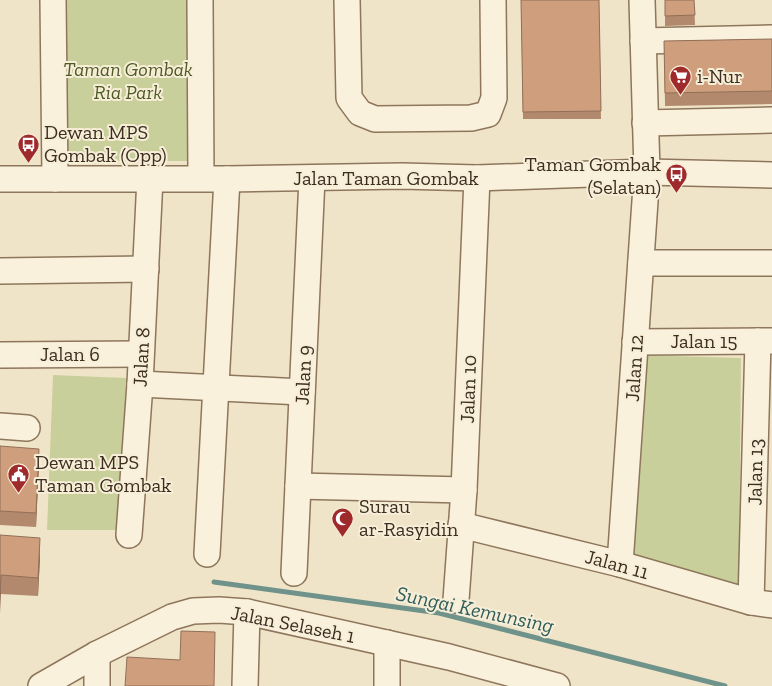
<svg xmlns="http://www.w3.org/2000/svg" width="772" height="686" viewBox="0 0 772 686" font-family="'Zilla Slab',serif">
<rect width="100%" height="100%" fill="#f0e4c8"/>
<!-- green -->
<g fill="#c9cf9b">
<polygon points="64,0 191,0 191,161 66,161"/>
<polygon points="639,355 741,358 739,590 632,558"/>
<polygon points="53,375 126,378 123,530 47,530"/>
</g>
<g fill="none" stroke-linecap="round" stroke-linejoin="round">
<!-- stream -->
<polyline stroke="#6f938a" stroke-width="5" points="214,582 439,613 725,686"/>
<defs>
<g id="minor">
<polyline points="53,0 55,179"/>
<polyline points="200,0 201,178"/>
<polyline points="347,0 349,98 360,113 375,119 471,118 488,114 494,98 493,0"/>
<polyline points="643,41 772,38"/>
<polyline points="645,123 772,120"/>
<polyline points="0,179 227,179 402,176 477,178 647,172 772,175"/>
<polyline points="641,263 772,263"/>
<polyline points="0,271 146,269"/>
<polyline points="635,342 772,341"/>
<polyline points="0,355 140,354"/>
<polyline points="140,384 302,392"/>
<polyline points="0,426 27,428"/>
<polyline points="298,486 464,490"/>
<polyline points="461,525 620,564 751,602 772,605"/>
<polyline points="129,535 140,384 150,178"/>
<polyline points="207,554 227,179"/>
<polyline points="620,564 647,172 642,0"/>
<polyline points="294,573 312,178"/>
<polyline points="456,600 464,490 477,178"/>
<polyline points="751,602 758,341"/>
<polyline points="387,643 387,686"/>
<polyline points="97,654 97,686"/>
<polyline points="41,686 97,654 172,617 193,611 219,610 247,612 449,657 557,686"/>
<polyline points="245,686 247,612"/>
</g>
</defs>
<!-- minor casing -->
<use href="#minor" stroke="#8d765c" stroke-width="28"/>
<!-- minor -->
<use href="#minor" stroke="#faf1dc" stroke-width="25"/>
</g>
<!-- wall -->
<g fill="#b2896c">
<polygon points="521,0 599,0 601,119 523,119"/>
<polygon points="665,0 694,0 695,25 665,26"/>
<polygon points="772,39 772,104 665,106 664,41"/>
<polygon points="0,446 39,462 36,527 0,525"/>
<polygon points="0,535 40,557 38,596 1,594"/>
</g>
<!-- shaded-wall -->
<g fill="#916f58">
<polygon points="39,449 39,462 36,527 36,513"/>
<polygon points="40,538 40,557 38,596 38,578"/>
<polygon points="1,575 1,594 0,613 0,594"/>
</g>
<!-- building -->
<g fill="#cf9f7d" stroke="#916f58">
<polygon points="521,0 599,0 601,111 523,112"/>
<polygon points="665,0 694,0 695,15 665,16"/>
<polygon points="772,39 772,91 665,93 664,41"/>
<polygon points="0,446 39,449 36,513 0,511"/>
<polygon points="0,535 40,538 38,578 1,575 0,594"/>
<polygon points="181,631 215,632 214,686 125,686 127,657 180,660"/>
</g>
<!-- icons -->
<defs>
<symbol id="supermarket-pin" viewBox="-11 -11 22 30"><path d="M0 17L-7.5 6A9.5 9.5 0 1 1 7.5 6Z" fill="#9e2a2b" stroke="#f7eed8"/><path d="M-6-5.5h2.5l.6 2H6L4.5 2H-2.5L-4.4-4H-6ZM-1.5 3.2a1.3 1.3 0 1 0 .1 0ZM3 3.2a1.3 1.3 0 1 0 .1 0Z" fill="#fff"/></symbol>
<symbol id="bus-pin" viewBox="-11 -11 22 30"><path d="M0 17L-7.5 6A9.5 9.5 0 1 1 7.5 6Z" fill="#9e2a2b" stroke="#f7eed8"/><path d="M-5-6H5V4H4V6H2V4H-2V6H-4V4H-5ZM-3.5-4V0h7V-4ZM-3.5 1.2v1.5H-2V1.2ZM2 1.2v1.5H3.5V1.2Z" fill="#fff"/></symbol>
<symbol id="civic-pin" viewBox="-11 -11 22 30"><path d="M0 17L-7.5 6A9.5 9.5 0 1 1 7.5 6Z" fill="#9e2a2b" stroke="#f7eed8"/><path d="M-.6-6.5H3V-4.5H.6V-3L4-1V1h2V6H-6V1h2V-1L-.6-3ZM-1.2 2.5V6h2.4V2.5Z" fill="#fff"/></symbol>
<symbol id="mosque-pin" viewBox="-11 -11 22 30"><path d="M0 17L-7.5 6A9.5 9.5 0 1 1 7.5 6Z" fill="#9e2a2b" stroke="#f7eed8"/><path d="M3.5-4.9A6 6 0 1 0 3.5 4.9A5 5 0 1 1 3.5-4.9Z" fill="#fff"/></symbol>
</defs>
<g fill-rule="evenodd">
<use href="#supermarket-pin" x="668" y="64" width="25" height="34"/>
<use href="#bus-pin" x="16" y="132" width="25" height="34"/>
<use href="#bus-pin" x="664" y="162" width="25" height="34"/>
<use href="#civic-pin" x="6" y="462" width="25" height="34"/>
<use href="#mosque-pin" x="330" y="506" width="25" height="34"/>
</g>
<g text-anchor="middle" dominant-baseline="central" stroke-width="4" stroke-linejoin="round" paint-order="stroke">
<!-- park labels -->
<g font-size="20" font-style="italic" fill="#4d5a26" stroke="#f7eed8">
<text x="128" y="69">Taman Gombak<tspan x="128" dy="23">Ria Park</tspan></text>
</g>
<!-- poi labels -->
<g font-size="20" fill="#3d2e20" stroke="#f7eed8" text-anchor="start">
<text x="697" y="76">i-Nur</text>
<text x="44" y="132">Dewan MPS<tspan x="44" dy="23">Gombak (Opp)</tspan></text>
<text x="661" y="164" text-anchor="end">Taman Gombak<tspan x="661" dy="23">(Selatan)</tspan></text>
<text x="35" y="462">Dewan MPS<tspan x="35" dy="23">Taman Gombak</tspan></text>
<text x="359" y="506">Surau<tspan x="359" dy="23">ar-Rasyidin</tspan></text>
</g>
<!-- street labels -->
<g font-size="20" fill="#3d2e20" stroke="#f7eed8">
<text x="386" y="178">Jalan Taman Gombak</text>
<text x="704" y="341">Jalan 15</text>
<text x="70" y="354">Jalan 6</text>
<text transform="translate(141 357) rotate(-87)">Jalan 8</text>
<text transform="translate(634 368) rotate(-86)">Jalan 12</text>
<text transform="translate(303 375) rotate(-87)">Jalan 9</text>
<text transform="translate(468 389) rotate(-88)">Jalan 10</text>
<text transform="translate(755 472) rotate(-89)">Jalan 13</text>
<text transform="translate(617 564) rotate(15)">Jalan 11</text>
<text transform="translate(293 624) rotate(11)">Jalan Selaseh 1</text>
</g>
<!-- water labels -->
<g font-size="21" font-style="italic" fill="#2f5d5a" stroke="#f7eed8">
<text transform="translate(475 609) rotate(12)">Sungai Kemunsing</text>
</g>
</g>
</svg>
